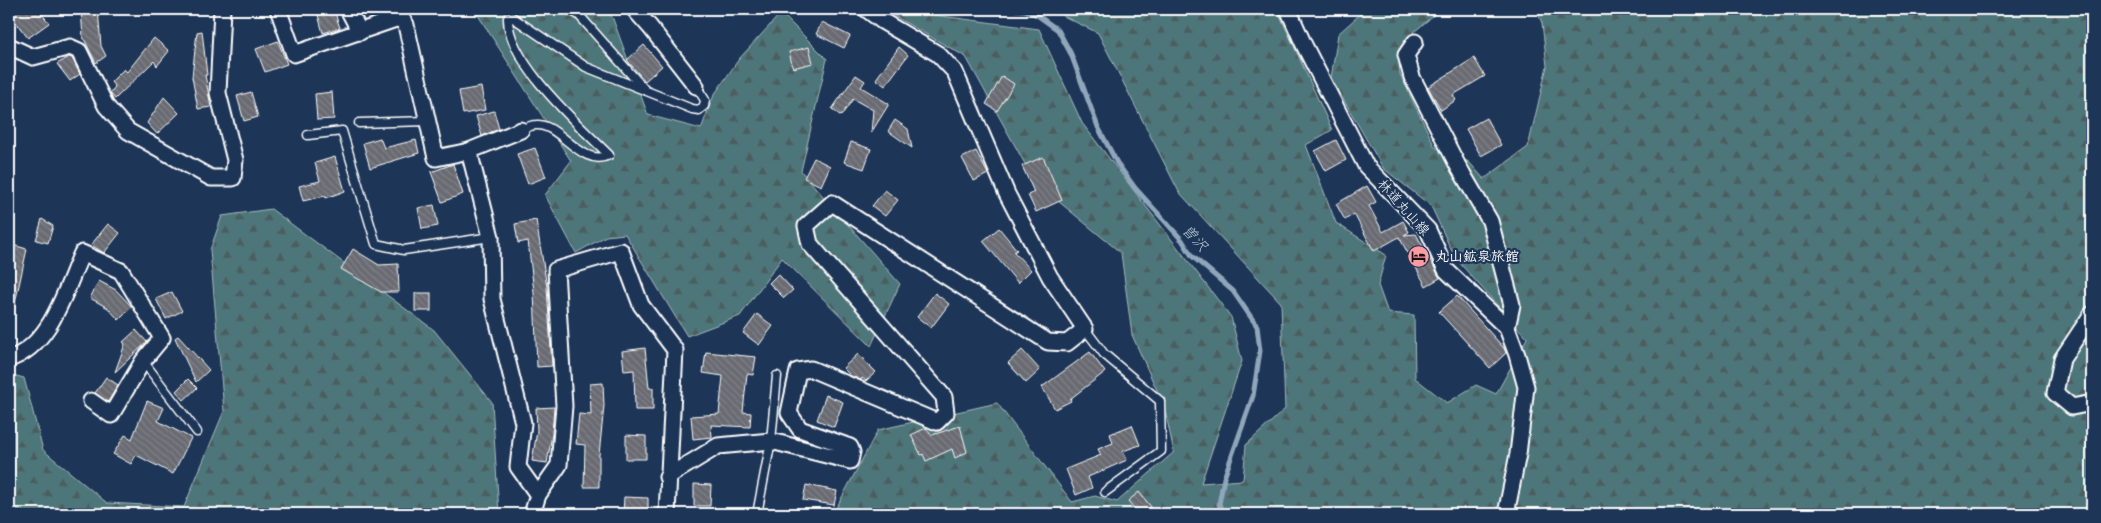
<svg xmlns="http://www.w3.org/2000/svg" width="2101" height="523" viewBox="0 0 2101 523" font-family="'Shantell Sans','Klee One',sans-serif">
<defs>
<pattern id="forest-firs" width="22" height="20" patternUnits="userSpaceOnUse" patternTransform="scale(1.25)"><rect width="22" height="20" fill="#4d767a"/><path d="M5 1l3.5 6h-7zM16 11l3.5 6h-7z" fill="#4c5d5e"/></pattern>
<pattern id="building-back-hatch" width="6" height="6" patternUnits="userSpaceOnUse" patternTransform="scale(1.25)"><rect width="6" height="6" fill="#696b72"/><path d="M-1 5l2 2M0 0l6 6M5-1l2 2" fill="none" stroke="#808187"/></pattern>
</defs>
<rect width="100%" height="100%" fill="#1d3557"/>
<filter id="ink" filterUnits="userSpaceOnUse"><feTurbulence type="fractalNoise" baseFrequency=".02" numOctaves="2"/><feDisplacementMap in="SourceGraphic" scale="10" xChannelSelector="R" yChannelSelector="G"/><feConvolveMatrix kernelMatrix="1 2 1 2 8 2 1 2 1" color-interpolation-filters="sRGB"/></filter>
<g filter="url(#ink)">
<!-- forest -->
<g fill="url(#forest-firs)" stroke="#a6babc">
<polygon points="474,9 607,9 613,19 648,115 701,129 714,95 739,59 781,13 827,59 801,171 900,284 871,346 782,258 740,316 687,336 625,234 606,236 576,253 545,195 571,161"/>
<polygon points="882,9 930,9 934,15 1039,29 1082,123 1231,317 1242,361 1201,483 1243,480 1246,445 1285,409 1281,303 1179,192 1098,33 1049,9 1277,9 1332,130 1306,145 1336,223 1386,255 1378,285 1388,313 1414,315 1415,378 1447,403 1476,385 1496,394 1527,338 1455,258 1431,206 1383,168 1331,78 1338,34 1366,9 1441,9 1414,32 1398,51 1400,74 1435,147 1469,162 1484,179 1528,147 1547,66 1542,23 1536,9 2092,9 2092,514 833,514 878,430 997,403 1072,502 1095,496 1117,502 1174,452 1164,406 1132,335 1121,253 1035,182 966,57"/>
<polygon points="271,209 434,330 492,402 499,514 9,514 9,374 24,378 43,450 107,503 184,507 224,411 210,250 222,216"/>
</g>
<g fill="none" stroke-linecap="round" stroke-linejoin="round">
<!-- stream -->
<g stroke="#90a7bb" stroke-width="5">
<polyline points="953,9 970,9"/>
<polyline points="1015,9 1025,10 1037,15 1058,30 1071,54 1098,127 1117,163 1135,188 1182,240 1192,256 1233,291 1257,326 1260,351 1253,396 1224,478 1219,504 1223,514"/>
</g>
</g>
<!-- building -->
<g fill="url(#building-back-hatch)" stroke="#fff">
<polygon points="18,9 38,9 49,23 28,38 10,15"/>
<polygon points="98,9 101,46 106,56 96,63 83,37 81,10"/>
<polygon points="334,10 340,28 323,33 318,15"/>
<polygon points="822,22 850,36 844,48 816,34"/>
<polygon points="202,31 207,75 205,75 211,107 198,109 192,77 197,32"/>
<polygon points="154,38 169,51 157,66 154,61 115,99 110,93 115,87 111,82 124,69 127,72"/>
<polygon points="278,41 287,64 265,72 256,49"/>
<polygon points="644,45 662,66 645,81 627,60"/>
<polygon points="809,47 813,63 793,68 789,52"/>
<polygon points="899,47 908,55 885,86 876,79"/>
<polygon points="69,57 72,58 80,74 70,81 57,64"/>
<polygon points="1474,58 1485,76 1453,95 1456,100 1441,110 1428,87"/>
<polygon points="856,75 865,81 861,87 889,104 871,133 873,110 853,99 841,116 832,109"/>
<polygon points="1002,76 1014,84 997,111 986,104"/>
<polygon points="481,87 485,110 463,114 459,91"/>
<polygon points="251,92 258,117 244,121 237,96"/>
<polygon points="332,92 334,119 317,120 315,94"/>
<polygon points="164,97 179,113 157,134 147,123"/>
<polygon points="494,111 499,129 482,136 476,116"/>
<polygon points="1486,118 1501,145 1481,156 1466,129"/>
<polygon points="895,120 908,129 912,148 888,131"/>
<polygon points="380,138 384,148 416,140 419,153 370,168 363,143"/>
<polygon points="1336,140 1346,160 1326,171 1315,151"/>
<polygon points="851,142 871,149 864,169 844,162"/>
<polygon points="535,148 546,177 528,184 517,154"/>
<polygon points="976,151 988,174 974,181 962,158"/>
<polygon points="335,157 345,191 326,198 325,196 303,201 299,186 320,181 315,163"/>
<polygon points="1043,157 1062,200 1036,212 1028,195 1034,192 1022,166"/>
<polygon points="814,158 830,166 821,186 804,178"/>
<polygon points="453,164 463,194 442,202 431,172"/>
<polygon points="1367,186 1376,202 1369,206 1383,232 1403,221 1409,232 1404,235 1416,234 1440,278 1426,286 1399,237 1374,251 1354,214 1345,220 1336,204"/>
<polygon points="885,190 898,200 885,216 872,206"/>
<polygon points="434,205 438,226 422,229 418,208"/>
<polygon points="42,219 53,226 48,243 36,240"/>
<polygon points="536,220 547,287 552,366 537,367 534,292 528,241 518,243 515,224"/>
<polygon points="108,224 120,233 104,253 91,245"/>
<polygon points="999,228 1017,250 1014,252 1031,270 1018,283 983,241"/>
<polygon points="9,244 27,249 14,308 9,307"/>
<polygon points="353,249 379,265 398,264 399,292 381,292 341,269"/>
<polygon points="778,274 793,290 784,298 769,283"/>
<polygon points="99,281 116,290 132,307 119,320 108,308 90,298"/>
<polygon points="172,292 182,311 166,319 156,299"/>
<rect x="415" y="293" width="16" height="18"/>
<polygon points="935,293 949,304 931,328 917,317"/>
<polygon points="1457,296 1504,348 1506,353 1490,368 1439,312"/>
<polygon points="757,314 773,326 759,345 743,333"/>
<polygon points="136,330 147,342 115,372 125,344 123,342"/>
<polygon points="178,336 209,370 196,382 175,338"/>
<polygon points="645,348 649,388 653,388 653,410 635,410 634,370 624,371 622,351"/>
<polygon points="1022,350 1040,370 1026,383 1008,363"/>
<polygon points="706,352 756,357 753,375 747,374 743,412 751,413 750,427 711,425 712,437 693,439 691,416 719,414 723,376 703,373"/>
<polygon points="1090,352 1105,372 1070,399 1071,401 1055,409 1042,387"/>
<polygon points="858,354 876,372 866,381 862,378 861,380 851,376 843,368"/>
<polygon points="106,377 118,385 108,402 95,393"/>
<polygon points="188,379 197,388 184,400 176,391"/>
<polygon points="603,383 604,406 599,455 599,487 584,487 585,445 576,444 579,414 591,415 590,384"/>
<polygon points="826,395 843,402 834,427 817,420"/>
<polygon points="147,401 164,408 158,421 191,438 173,474 136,455 131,464 113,454 125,435 132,439"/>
<polygon points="554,407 552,434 547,463 532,461 537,431 536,408"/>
<polygon points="1132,425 1140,445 1123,451 1127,460 1088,477 1092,488 1076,495 1066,469 1101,455 1098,449 1113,443 1110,434"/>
<polygon points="960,426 967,452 955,458 952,449 926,461 923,454 921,455 911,435 926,428 932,435"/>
<polygon points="626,435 646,436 646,459 626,459"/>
<polygon points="694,484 711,485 710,506 694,506"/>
<polygon points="806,485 837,491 834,505 803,500"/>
<polygon points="1139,492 1151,507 1141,514 1139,514 1128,501"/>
<polygon points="624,497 648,498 648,514 623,514"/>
</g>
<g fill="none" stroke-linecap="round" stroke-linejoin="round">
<defs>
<g id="service">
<polyline points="568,9 579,15 644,89"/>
<polyline points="359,123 428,121"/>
<path d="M521 130C525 128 531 125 536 125 560 123 582 169 609 155 580 126 507 62 508 18L512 17 586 67 692 109 699 110 704 106 705 100 696 86"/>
<polyline points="308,135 342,131 376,244 404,250 491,237"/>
<polyline points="1085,329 1104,354 1160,401 1161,451 1105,492"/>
<polyline points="143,361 197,432"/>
<polyline points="757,514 771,441 777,376"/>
</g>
<g id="minor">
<polyline points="278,9 294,54 396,19 403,20 406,25 436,158 469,151 491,237 492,299 523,423 518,467 538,495"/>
<polyline points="348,9 360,32"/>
<polyline points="634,9 650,27 696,86"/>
<polyline points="1288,9 1304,45 1366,166 1428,230 1446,270 1507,328 1517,355 1526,387 1518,454 1506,514"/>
<polyline points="1415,42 1406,55 1412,77 1458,166 1490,221 1512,305 1507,328"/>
<polyline points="9,46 33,57 70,47 79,51 106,106 128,131 211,178 233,178 235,160 218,93 222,9"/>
<polyline points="469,151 521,130"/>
<polyline points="2092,314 2062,359 2055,393 2072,407 2092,403"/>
<path d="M9 359C51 346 65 290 82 253L121 271 162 338 143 361 111 415 91 401"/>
<polyline points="667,477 718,446 771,441 850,461 852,452 850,447 800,429 789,413 798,371 811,369 937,422 946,413 944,397 810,244 806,226 832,203 1048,342 1067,343 1085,329 1050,277 1007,194 955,72 938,54 882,21 866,9"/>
<polyline points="532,514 538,495 559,465 564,406 556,270 621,251 641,305 675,350 667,514"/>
</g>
</defs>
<!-- service casing -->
<use href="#service" stroke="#fff" stroke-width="11"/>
<!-- minor casing -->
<use href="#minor" stroke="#fff" stroke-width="19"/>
<!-- service -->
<use href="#service" stroke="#1d3557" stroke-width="8"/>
<!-- minor -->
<use href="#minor" stroke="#1d3557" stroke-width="15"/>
</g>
</g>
<!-- icons -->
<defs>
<symbol id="hotel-disc" viewBox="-11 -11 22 22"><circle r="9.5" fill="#ff9aa2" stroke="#1d3557"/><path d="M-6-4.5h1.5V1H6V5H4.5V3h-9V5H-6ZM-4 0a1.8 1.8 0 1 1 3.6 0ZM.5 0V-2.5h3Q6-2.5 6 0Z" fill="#111"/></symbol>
</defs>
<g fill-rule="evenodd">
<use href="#hotel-disc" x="1406" y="244" width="25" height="25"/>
</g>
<g text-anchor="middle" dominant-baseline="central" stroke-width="4.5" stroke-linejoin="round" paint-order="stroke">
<!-- street labels -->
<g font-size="14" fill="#fff" stroke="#1d3557">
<text transform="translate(1404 207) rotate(48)">林道丸山線</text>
</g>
<!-- poi labels -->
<g font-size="14" font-weight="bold" fill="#fff" stroke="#1d3557" text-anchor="start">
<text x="1435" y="256">丸山鉱泉旅館</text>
</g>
<!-- water labels -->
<g font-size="15" font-style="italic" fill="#b5c5d2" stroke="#1d3557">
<text transform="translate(1195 238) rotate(48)">曽沢</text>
</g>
</g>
<!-- margin -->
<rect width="2101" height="523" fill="none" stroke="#1d3557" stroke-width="30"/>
<rect x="15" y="15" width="2071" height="493" fill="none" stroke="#fff" stroke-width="2" filter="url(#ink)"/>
</svg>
